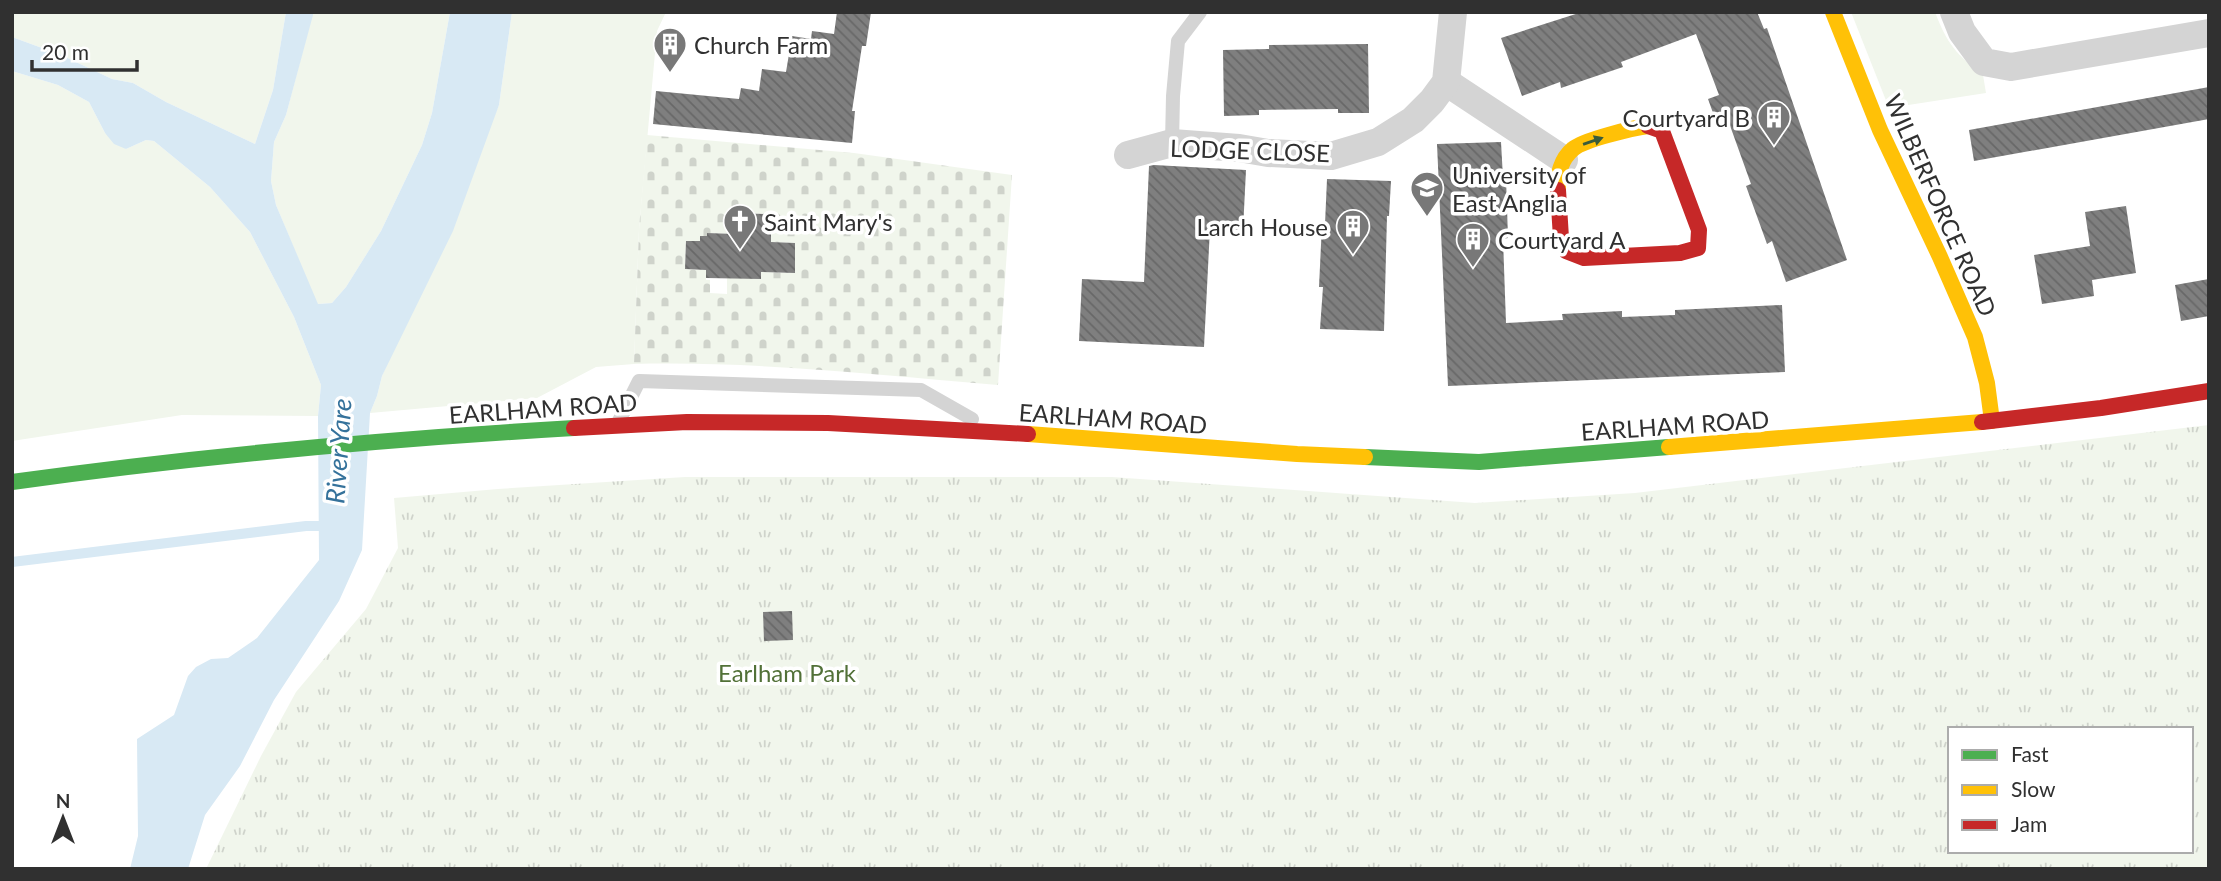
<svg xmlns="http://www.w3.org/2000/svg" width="2221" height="881" viewBox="0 0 2221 881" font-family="Lato,sans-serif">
<defs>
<pattern id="cemetery-stones" width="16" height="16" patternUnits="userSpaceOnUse" patternTransform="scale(1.75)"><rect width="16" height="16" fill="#f1f6ec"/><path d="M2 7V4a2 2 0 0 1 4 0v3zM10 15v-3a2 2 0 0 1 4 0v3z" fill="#cfd3cb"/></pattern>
<pattern id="park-tufts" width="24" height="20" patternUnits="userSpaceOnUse" patternTransform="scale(1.75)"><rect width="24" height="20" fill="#f1f6ec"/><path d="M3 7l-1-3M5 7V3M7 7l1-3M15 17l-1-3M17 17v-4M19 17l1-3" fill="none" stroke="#cfd3cb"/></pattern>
<pattern id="building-back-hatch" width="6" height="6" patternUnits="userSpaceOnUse" patternTransform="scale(1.75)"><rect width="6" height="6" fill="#7f7f7f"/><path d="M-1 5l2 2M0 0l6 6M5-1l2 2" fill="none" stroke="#686868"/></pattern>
</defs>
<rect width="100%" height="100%" fill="#fff"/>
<!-- grass -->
<g fill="#f1f6ec">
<polygon points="12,12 286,12 273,90 255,144 166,102 133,83 112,79 61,55 12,37"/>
<polygon points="313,12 450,12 432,113 422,145 381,231 346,287 332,303 317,304 276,205 271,181 274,142 286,115"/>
<polygon points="512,12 666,12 657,31 639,229 634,364 596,367 537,398 370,413 377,396 382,376 499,105"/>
<path d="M1851 12H1935C1947 44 1957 55 1983 75L1986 93 1889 108Z"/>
<polygon points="12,71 58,85 89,102 105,133 126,149 146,140 154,141 210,187 250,232 294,317 321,385 318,416 182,415 12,441"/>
</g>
<!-- cemetery -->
<path fill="url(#cemetery-stones)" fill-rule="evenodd" d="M647 135 854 153 1012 175 998 385C878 375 755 361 634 364L639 229ZM736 213 766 214V230L771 231V242L795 243V273L761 272 727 278V294L710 293V280H706V270L685 269 686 241H700L707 236 708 233 735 234Z"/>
<!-- park -->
<path fill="url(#park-tufts)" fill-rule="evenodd" d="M2209 425V869H206L261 756 296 692 366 609 398 548 394 498 498 489 685 477H1112L1475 503 1635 493ZM1950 729H2191V851H1950Z"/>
<!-- water -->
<polygon fill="#d8e9f4" points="286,12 313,12 313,15 286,115 274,142 271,181 276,205 318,304 332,303 346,287 381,231 422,145 432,113 450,12 512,12 499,105 453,231 382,376 377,396 370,413 362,550 339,601 274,700 240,766 205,815 188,869 130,869 138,836 137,739 174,715 188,676 196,667 211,659 228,658 257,638 319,560 318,416 321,385 294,317 250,232 210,187 154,141 146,140 126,149 114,144 105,133 89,102 58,85 12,71 12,37 61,55 112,79 133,83 166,102 255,144 273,90"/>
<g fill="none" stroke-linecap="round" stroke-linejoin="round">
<!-- stream -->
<polyline stroke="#d8e9f4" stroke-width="10" points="12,562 306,526 333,526"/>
</g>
<!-- building -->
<g fill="url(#building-back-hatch)">
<polygon points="837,12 871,12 866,46 862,46 852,111 855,111 852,143 653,124 656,91 739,99 741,88 759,91 762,69 786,72 792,36 811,39 812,31 834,34"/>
<polygon points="1582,12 1757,12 1764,29 1767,28 1847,260 1786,282 1772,241 1767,244 1746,186 1751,184 1728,120 1717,124 1708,99 1719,95 1696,34 1621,62 1623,67 1561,88 1560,82 1522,96 1501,38"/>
<polygon points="1368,44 1369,113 1338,113 1338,109 1259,110 1259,115 1224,116 1223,50 1269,49 1269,45"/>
<polygon points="2209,87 2209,119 1974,161 1969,130"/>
<polygon points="1501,142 1503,178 1506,178 1508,238 1503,239 1506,323 1563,320 1562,314 1622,311 1622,317 1675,315 1675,310 1782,305 1785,372 1448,386 1437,144"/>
<polygon points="1154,165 1246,170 1243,230 1210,228 1204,347 1079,341 1082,279 1144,282 1149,166"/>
<polygon points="1327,179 1391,181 1389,216 1387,216 1384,331 1320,329 1323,287 1319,287 1322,224 1325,224"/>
<polygon points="2126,206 2136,273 2092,280 2094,296 2042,304 2034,255 2090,246 2085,212"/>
<polygon points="736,213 766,214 766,230 771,231 771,242 795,243 795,273 761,272 761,279 706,278 706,270 685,269 686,241 700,241 700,236 707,236 707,233 735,234"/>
<polygon points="2209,279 2209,316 2181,321 2175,285"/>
<polygon points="792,611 793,640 764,641 763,612"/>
</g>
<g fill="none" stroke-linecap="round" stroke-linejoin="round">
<!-- lane -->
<g stroke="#d4d4d4" stroke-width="14">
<polyline points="1172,143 1173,96 1178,41 1200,12"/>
<polyline points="619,421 639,381 921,390 972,419"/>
</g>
<!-- street -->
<g stroke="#d4d4d4" stroke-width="28">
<polyline points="1954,12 1962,32 1984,62 2011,67 2209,33"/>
<polyline points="1446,82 1564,160"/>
<polyline points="1128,155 1172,143 1239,148 1268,153 1331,156 1378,142 1413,120 1432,101 1446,82 1453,12"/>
</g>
<!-- fast -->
<g stroke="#4caf50" stroke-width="16">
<polyline points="1365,457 1479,462 1669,447"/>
<path d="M12 482C198 456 386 439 574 428"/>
</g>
<!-- slow -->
<g stroke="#ffc107" stroke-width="16">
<polyline points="1833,12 1880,130 1940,257 1975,337 1987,383 1992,421"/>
<path d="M1558 190C1557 175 1561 159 1573 149 1583 140 1633 128 1648 126"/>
<polyline points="1028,434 1297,454 1365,457"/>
<polyline points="1669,447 1982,422"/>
</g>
<!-- jam -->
<g stroke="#c62828" stroke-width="16">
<polyline points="1558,190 1561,238 1566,251 1584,258 1680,253 1698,248 1699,230 1662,131 1648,126"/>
<polyline points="1982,422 2101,408 2209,391"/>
<polyline points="574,428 687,422 828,423 1028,434"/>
</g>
</g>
<!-- one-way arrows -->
<defs><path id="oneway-solid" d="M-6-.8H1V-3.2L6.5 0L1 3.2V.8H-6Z" transform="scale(1.75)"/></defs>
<use fill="#3a5c3b" href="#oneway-solid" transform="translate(1593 141) rotate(-19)"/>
<!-- icons -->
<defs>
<symbol id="building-pin" viewBox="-11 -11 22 30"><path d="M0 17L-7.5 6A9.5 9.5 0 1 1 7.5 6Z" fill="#787878" stroke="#fff"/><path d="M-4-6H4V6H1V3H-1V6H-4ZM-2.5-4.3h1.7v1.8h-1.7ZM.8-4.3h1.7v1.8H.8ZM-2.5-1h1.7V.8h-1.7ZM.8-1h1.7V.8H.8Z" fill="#fff"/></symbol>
<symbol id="university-pin" viewBox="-11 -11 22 30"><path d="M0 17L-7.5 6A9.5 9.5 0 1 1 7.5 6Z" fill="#787878" stroke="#fff"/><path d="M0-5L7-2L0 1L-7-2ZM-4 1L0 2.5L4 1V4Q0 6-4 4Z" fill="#fff"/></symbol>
<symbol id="church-pin" viewBox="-11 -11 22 30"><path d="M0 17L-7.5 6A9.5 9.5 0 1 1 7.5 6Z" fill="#787878" stroke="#fff"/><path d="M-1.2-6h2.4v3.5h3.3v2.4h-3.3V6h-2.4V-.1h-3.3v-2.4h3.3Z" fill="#fff"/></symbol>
</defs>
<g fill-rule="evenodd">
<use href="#building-pin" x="651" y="25" width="38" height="52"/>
<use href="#building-pin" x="1755" y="98" width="38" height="52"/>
<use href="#university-pin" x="1408" y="169" width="38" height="52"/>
<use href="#church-pin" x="721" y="202" width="38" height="52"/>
<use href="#building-pin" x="1334" y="207" width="38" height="52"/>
<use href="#building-pin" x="1454" y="220" width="38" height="52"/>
</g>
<g text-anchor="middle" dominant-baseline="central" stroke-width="7" stroke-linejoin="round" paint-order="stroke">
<!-- poi labels -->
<g font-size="24" fill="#303030" stroke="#fff" text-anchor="start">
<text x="694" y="44">Church Farm</text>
<text x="1750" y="117" text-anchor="end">Courtyard B</text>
<text x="1452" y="174">University of<tspan x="1452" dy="28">East Anglia</tspan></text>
<text x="764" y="221">Saint Mary's</text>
<text x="1328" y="226" text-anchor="end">Larch House</text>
<text x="1498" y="239">Courtyard A</text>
</g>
<!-- street labels -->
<g font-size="24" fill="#303030" stroke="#fff">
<text transform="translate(1250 150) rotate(2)">LODGE CLOSE</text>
<text transform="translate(1941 205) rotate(66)">WILBERFORCE ROAD</text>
<text transform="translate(543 408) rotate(-4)">EARLHAM ROAD</text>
<text transform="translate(1113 418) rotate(4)">EARLHAM ROAD</text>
<text transform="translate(1675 425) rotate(-4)">EARLHAM ROAD</text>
</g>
<!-- park labels -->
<g font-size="24" fill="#527138" stroke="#fff">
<text x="787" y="672">Earlham Park</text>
</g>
<!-- water labels -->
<g font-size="26" font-style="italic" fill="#35729b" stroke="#fff">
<text transform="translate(338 451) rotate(-86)">River Yare</text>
</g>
</g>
<!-- border -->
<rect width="2221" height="881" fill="none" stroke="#303030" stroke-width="28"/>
<!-- legend -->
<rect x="1948" y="727" width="245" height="126" fill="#ffffff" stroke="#acacac" stroke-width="2"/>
<rect x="1962" y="750" width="35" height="10" fill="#4caf50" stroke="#acacac" stroke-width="2"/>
<text x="2011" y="762" font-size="21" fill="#303030">Fast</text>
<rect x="1962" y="785" width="35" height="10" fill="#ffc107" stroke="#acacac" stroke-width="2"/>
<text x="2011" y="797" font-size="21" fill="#303030">Slow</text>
<rect x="1962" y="820" width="35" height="10" fill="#c62828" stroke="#acacac" stroke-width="2"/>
<text x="2011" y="832" font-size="21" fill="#303030">Jam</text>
<!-- north arrow -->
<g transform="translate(63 818)" stroke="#ffffff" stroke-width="5" paint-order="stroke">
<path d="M0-5L12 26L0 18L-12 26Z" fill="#303030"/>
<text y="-10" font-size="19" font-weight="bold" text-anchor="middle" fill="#303030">N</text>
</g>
<!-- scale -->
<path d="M32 60v10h105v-10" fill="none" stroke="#303030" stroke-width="3.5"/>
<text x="42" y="60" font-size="21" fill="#303030" stroke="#ffffff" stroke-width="5" paint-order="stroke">20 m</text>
</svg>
